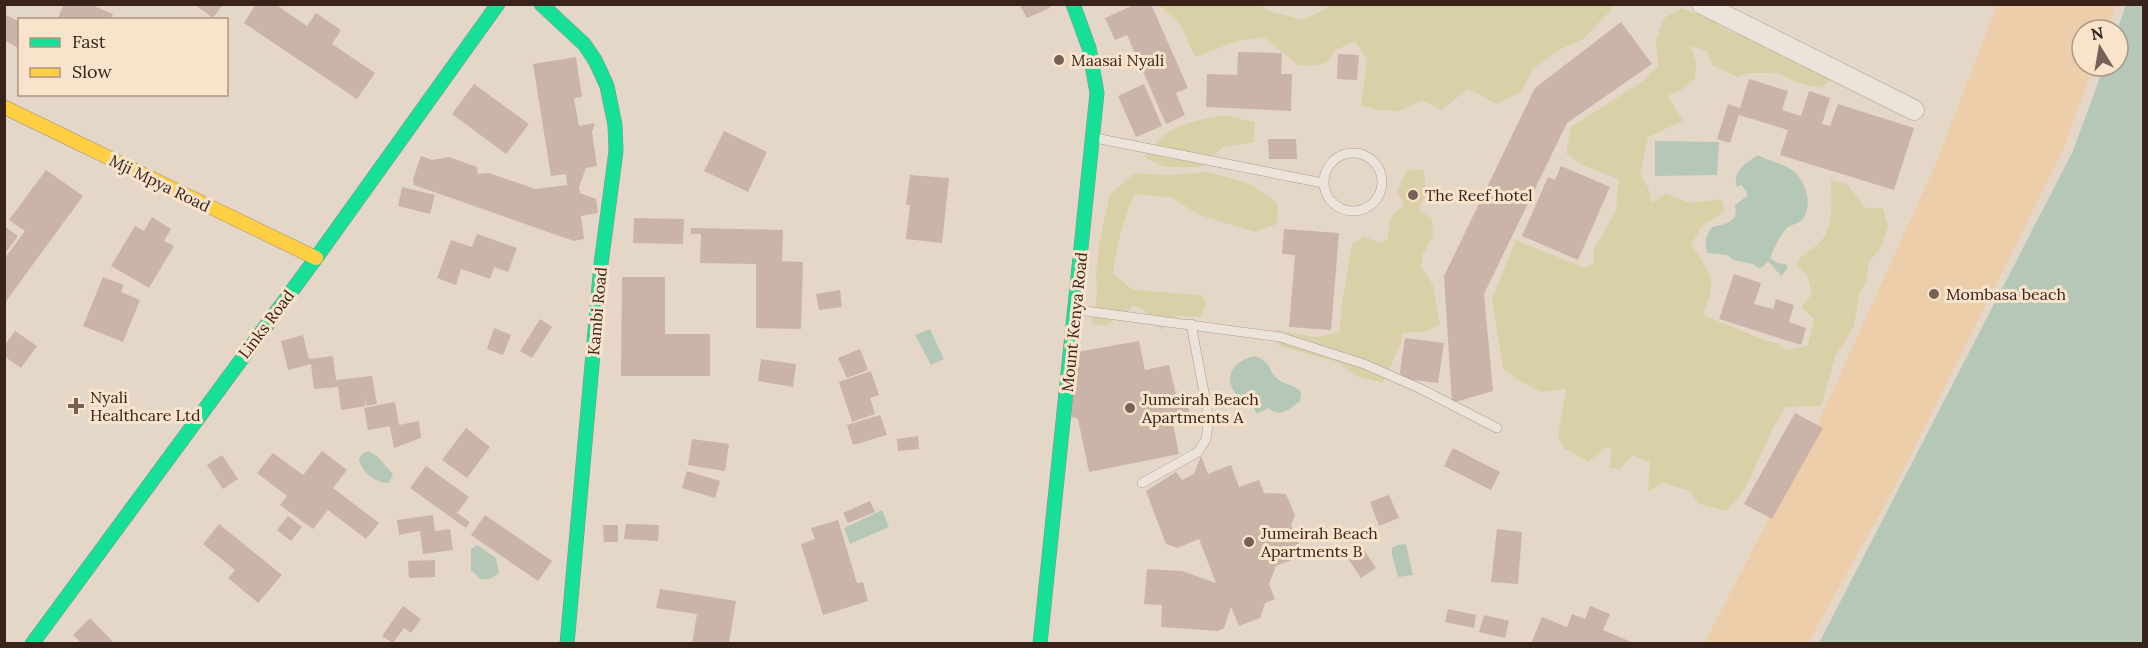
<svg xmlns="http://www.w3.org/2000/svg" width="2148" height="648" viewBox="0 0 2148 648" font-family="Lora,serif">
<rect width="100%" height="100%" fill="#e5d7c8"/>
<!-- green -->
<g fill="#dad0a8">
<polygon points="1329,4 1616,4 1616,5 1583,39 1557,51 1533,69 1521,92 1497,104 1468,89 1441,110 1422,100 1400,111 1376,110 1361,105 1367,60 1355,41 1334,51 1328,62 1318,65 1299,66 1264,37 1238,41 1195,57 1180,24 1159,5 1261,5 1266,10 1302,20 1325,9"/>
<path d="M1682 8 1707 18 1731 32 1753 37 1807 65 1831 80 1822 88C1805 85 1792 82 1777 72 1761 75 1752 70 1737 77L1712 65 1707 51 1691 46 1696 63 1695 79 1684 88 1668 96 1683 121 1648 137 1640 175 1648 187 1652 203 1666 193 1690 203 1721 199 1725 211 1702 226 1691 245C1712 276 1718 278 1703 315L1767 341 1778 343 1786 350 1808 345 1814 319 1801 307 1812 294 1807 275 1796 265C1802 252 1810 252 1819 243 1835 228 1831 200 1831 180L1847 184 1866 208H1883L1888 226 1881 247 1868 264 1867 280 1859 294 1854 327 1836 354 1821 406 1786 407 1773 428 1745 489 1726 511 1699 504 1690 491 1663 483 1648 492 1650 462 1632 455 1620 469 1609 468 1612 452 1608 446 1588 462 1563 448 1558 435 1566 389 1541 392 1520 381 1503 369 1492 299 1516 240 1585 268 1594 263 1593 250 1616 211 1618 179 1582 165 1566 153 1571 127 1643 81 1658 66 1656 40 1664 18Z"/>
<path d="M1223 115 1255 122 1254 142 1223 147 1201 167H1164L1144 157C1167 125 1186 123 1223 115Z"/>
<path d="M1423 169 1427 192 1419 209 1432 219 1433 237 1422 255V268L1433 285 1440 325 1424 332 1403 333 1401 343 1383 383 1356 376 1338 362 1279 346 1274 330 1316 337 1340 332 1341 309 1352 244 1364 236 1379 243 1388 239C1388 225 1390 212 1404 206L1397 190 1407 171Z"/>
<path d="M1210 172 1250 184 1278 203 1277 224 1255 232 1199 215 1172 198 1135 194C1122 220 1117 246 1113 274L1133 290 1202 295 1206 304 1201 317 1177 316 1161 330 1142 308 1134 306 1106 326 1092 324 1097 296 1096 274 1100 238 1110 194 1135 173 1165 175Z"/>
</g>
<!-- sand -->
<polygon fill="#ecceab" points="1997,5 2116,5 2106,30 2082,30 2082,66 2093,66 2064,148 1893,490 1808,643 1704,644 1818,423 1935,166"/>
<!-- water -->
<g fill="#b5c8b8">
<polygon points="2126,5 2144,5 2143,643 1819,643 2073,151 2104,66 2118,66 2117,30"/>
<polygon points="1655,141 1719,142 1717,175 1655,176"/>
<path d="M1758 155C1768 161 1782 163 1792 170 1806 180 1814 206 1802 220 1797 225 1790 224 1786 229 1779 237 1774 248 1770 258L1777 263 1786 264 1788 268 1781 276 1768 261 1763 267 1758 268 1753 264 1733 260 1728 255 1708 253C1703 243 1706 236 1712 227 1726 224 1739 222 1735 205L1747 196V192L1741 185 1737 187C1731 172 1747 162 1758 155Z"/>
<polygon points="930,329 944,359 931,365 915,335"/>
<path d="M1255 356C1274 363 1267 372 1279 380 1288 386 1293 384 1301 392L1300 401C1289 410 1280 418 1268 408L1257 414 1251 403C1221 392 1224 362 1255 356Z"/>
<path d="M368 451 377 456 393 474 389 483C376 484 361 471 359 459L363 453Z"/>
<polygon points="882,510 889,527 850,544 844,528"/>
<polygon points="1406,544 1413,575 1398,577 1392,555 1392,548 1398,545"/>
<polygon points="477,545 496,558 499,573 490,579 480,579 471,570 471,549"/>
</g>
<!-- building -->
<g fill="#cab3a8">
<polygon points="64,4 89,4 113,14 110,20 57,20"/>
<polygon points="194,4 223,4 213,18"/>
<polygon points="256,4 275,4 307,26 316,13 341,30 332,44 375,73 357,99 244,23"/>
<polygon points="1019,4 1049,4 1050,8 1027,18"/>
<polygon points="1136,4 1151,4 1188,88 1176,93 1185,115 1166,124 1127,35 1115,40 1105,18"/>
<polygon points="4,14 20,22 20,49 4,40"/>
<polygon points="1621,22 1652,64 1567,123 1484,294 1493,391 1452,403 1444,276 1535,88"/>
<polygon points="1238,52 1282,53 1281,74 1292,74 1291,111 1206,107 1207,74 1237,75"/>
<polygon points="1338,54 1359,55 1357,80 1337,79"/>
<polygon points="576,57 582,97 574,98 579,126 595,123 592,132 597,166 586,168 579,187 580,193 596,199 598,213 581,216 584,239 574,241 414,185 413,179 421,156 432,160 449,157 477,167 478,174 489,173 535,189 567,185 566,174 551,176 533,64"/>
<polygon points="1749,79 1788,91 1782,110 1801,116 1809,91 1830,98 1822,124 1830,126 1838,104 1914,128 1894,190 1780,155 1788,130 1739,115 1730,143 1717,139 1728,104 1740,108"/>
<polygon points="474,84 529,124 506,154 452,114"/>
<polygon points="1144,84 1162,126 1136,137 1118,96"/>
<polygon points="724,131 767,152 748,192 704,171"/>
<polygon points="1268,139 1296,139 1297,159 1269,159"/>
<polygon points="1561,166 1610,187 1578,260 1522,236 1548,177 1555,180"/>
<polygon points="46,170 83,196 4,304 4,259 25,231 9,220"/>
<polygon points="910,175 949,178 942,243 906,239 910,205 906,205"/>
<polygon points="402,187 435,195 430,214 398,206"/>
<polygon points="152,217 171,229 164,241 174,246 149,288 111,266 135,226 144,231"/>
<polygon points="634,218 684,219 683,244 633,243"/>
<polygon points="4,226 18,236 4,255"/>
<polygon points="691,228 783,230 782,261 803,262 801,329 756,328 756,264 700,263 701,234 691,234"/>
<polygon points="1284,229 1339,233 1331,330 1289,327 1295,255 1282,254"/>
<polygon points="477,234 517,248 508,272 494,267 490,279 461,269 456,285 437,278 451,240 472,247"/>
<polygon points="1734,274 1761,283 1754,304 1773,309 1776,299 1794,305 1789,322 1806,328 1801,345 1719,319"/>
<polygon points="103,277 124,285 121,292 140,300 123,342 83,326"/>
<polygon points="622,277 665,277 665,334 710,334 710,376 621,376"/>
<polygon points="840,290 842,307 819,310 816,294"/>
<polygon points="540,319 552,327 532,358 520,351"/>
<polygon points="494,328 511,335 503,355 487,349"/>
<polygon points="15,331 37,346 21,368 4,356 4,346"/>
<polygon points="303,335 309,359 333,356 336,380 372,376 377,404 367,406 364,396 366,406 341,410 338,387 314,389 311,364 288,370 281,341"/>
<polygon points="1405,338 1444,343 1438,383 1399,378"/>
<polygon points="1139,341 1145,370 1169,365 1177,399 1186,397 1191,420 1173,424 1179,454 1089,472 1078,419 1071,417 1077,352"/>
<polygon points="860,349 868,370 847,378 838,358"/>
<polygon points="761,359 796,364 793,387 758,381"/>
<polygon points="871,371 879,395 870,398 875,414 852,422 839,382"/>
<polygon points="395,402 399,425 419,421 421,438 394,448 390,426 368,430 364,408"/>
<polygon points="1795,413 1823,428 1772,519 1744,504"/>
<polygon points="880,415 887,435 853,445 847,425"/>
<polygon points="466,428 490,447 467,478 442,460"/>
<polygon points="918,436 919,449 898,451 897,439"/>
<polygon points="692,439 729,444 725,471 688,465"/>
<polygon points="1453,448 1500,472 1491,490 1444,466"/>
<polygon points="322,451 347,470 333,488 379,523 366,539 328,510 313,529 280,505 287,496 257,473 273,453 303,475"/>
<polygon points="222,455 238,479 223,489 207,465"/>
<polygon points="1201,456 1208,474 1231,465 1239,487 1259,480 1264,493 1286,494 1295,515 1291,525 1304,555 1276,566 1269,584 1275,599 1265,603 1260,618 1239,626 1231,607 1224,628 1218,631 1161,627 1162,605 1144,604 1147,569 1182,571 1216,583 1199,539 1177,548 1166,544 1146,491 1176,472 1182,480 1194,474"/>
<polygon points="426,466 469,497 457,513 470,522 466,528 410,488"/>
<polygon points="687,471 720,481 715,498 682,488"/>
<polygon points="1389,495 1399,518 1379,526 1370,502"/>
<polygon points="870,501 875,512 848,523 843,513"/>
<polygon points="433,515 435,531 450,529 453,550 423,554 420,531 399,535 397,520"/>
<polygon points="485,515 552,561 538,581 471,535"/>
<polygon points="288,516 302,527 291,541 277,530"/>
<polygon points="838,520 857,583 863,582 868,601 823,615 801,544 815,539 811,528"/>
<polygon points="219,524 282,575 258,603 228,578 235,570 203,544"/>
<polygon points="626,524 659,525 658,541 624,539"/>
<polygon points="603,525 618,525 618,542 604,542"/>
<polygon points="1497,529 1522,532 1518,584 1491,582"/>
<polygon points="1364,550 1376,568 1361,578 1349,560"/>
<polygon points="435,560 435,577 409,578 408,561"/>
<polygon points="660,589 736,601 729,644 692,644 697,614 656,608"/>
<polygon points="403,606 421,619 411,633 404,628 393,643 382,636"/>
<polygon points="1590,606 1610,614 1603,630 1636,644 1531,644 1542,617 1567,627 1572,614 1585,619"/>
<polygon points="1448,609 1476,615 1474,628 1445,622"/>
<polygon points="1484,615 1509,621 1505,638 1479,632"/>
<polygon points="90,618 115,644 82,644 73,635"/>
</g>
<g fill="none" stroke-linecap="round" stroke-linejoin="round">
<defs>
<g id="lane">
<polyline points="1095,138 1323,183"/>
<circle cx="1353" cy="182" r="29"/>
<polyline points="1078,310 1280,337 1364,364 1419,388 1497,428"/>
<polyline points="1142,483 1198,452 1206,439 1208,423 1207,408 1191,324"/>
</g>
<polyline id="street" points="1702,4 1914,110"/>
<g id="fast">
<polyline points="541,4 584,44 595,60 607,86 615,125 616,151 601,264 567,644"/>
<polyline points="32,644 316,258 498,4"/>
<polyline points="1040,644 1097,93 1089,48 1073,4"/>
</g>
<polyline id="slow" points="4,107 316,258"/>
</defs>
<!-- lane casing -->
<use href="#lane" stroke="#aa9c92" stroke-width="10"/>
<!-- street casing -->
<use href="#street" stroke="#aa9c92" stroke-width="21"/>
<!-- fast casing -->
<use href="#fast" stroke="#998c82" stroke-width="15"/>
<!-- slow casing -->
<use href="#slow" stroke="#998c82" stroke-width="15"/>
<!-- lane -->
<use href="#lane" stroke="#ece4db" stroke-width="9"/>
<!-- street -->
<use href="#street" stroke="#ece4db" stroke-width="20"/>
<!-- fast -->
<use href="#fast" stroke="#16e098" stroke-width="14"/>
<!-- slow -->
<use href="#slow" stroke="#ffcf43" stroke-width="14"/>
</g>
<!-- markers -->
<g fill="#756157" stroke="#f9e3cb" stroke-width="2">
<circle cx="1059" cy="60" r="6"/>
<circle cx="1413" cy="195" r="6"/>
<circle cx="1934" cy="294" r="6"/>
<path d="M73 397h6v6h6v6h-6v6h-6v-6h-6v-6h6z"/>
<circle cx="1130" cy="408" r="6"/>
<circle cx="1249" cy="542" r="6"/>
</g>
<g text-anchor="middle" dominant-baseline="central" stroke-width="6" stroke-linejoin="round" paint-order="stroke">
<!-- poi labels -->
<g font-size="16" fill="#38221a" stroke="#f9e3cb" text-anchor="start">
<text x="1071" y="60">Maasai Nyali</text>
<text x="1425" y="195">The Reef hotel</text>
<text x="1946" y="294">Mombasa beach</text>
<text x="90" y="397">Nyali<tspan x="90" dy="18">Healthcare Ltd</tspan></text>
<text x="1142" y="399">Jumeirah Beach<tspan x="1142" dy="18">Apartments A</tspan></text>
<text x="1261" y="533">Jumeirah Beach<tspan x="1261" dy="18">Apartments B</tspan></text>
</g>
<!-- street labels -->
<g font-size="16" fill="#38221a" stroke="#f9e3cb">
<text transform="translate(160 183) rotate(26)">Mji Mpya Road</text>
<text transform="translate(597 311) rotate(-85)">Kambi Road</text>
<text transform="translate(1074 322) rotate(-84)">Mount Kenya Road</text>
<text transform="translate(266 324) rotate(-53)">Links Road</text>
</g>
</g>
<!-- border -->
<rect width="2148" height="648" fill="none" stroke="#38221a" stroke-width="12"/>
<!-- legend -->
<rect x="18" y="18" width="210" height="78" fill="#f9e3cb" stroke="#ac9684" stroke-width="1.5"/>
<rect x="30" y="38" width="30" height="9" fill="#16e098" stroke="#ac9684" stroke-width="1.5"/>
<text x="72" y="48" font-size="18" fill="#38221a">Fast</text>
<rect x="30" y="68" width="30" height="9" fill="#ffcf43" stroke="#ac9684" stroke-width="1.5"/>
<text x="72" y="78" font-size="18" fill="#38221a">Slow</text>
<!-- north arrow -->
<g transform="translate(2100 48) rotate(349)"><circle r="28" fill="#f9e3cb" stroke="#ac9684" stroke-width="1.5"/>
<path d="M0-4.5L10 22L0 15L-10 22Z" fill="#756157"/>
<text y="-9" font-size="16" font-weight="bold" text-anchor="middle" fill="#38221a">N</text>
</g>
</svg>
